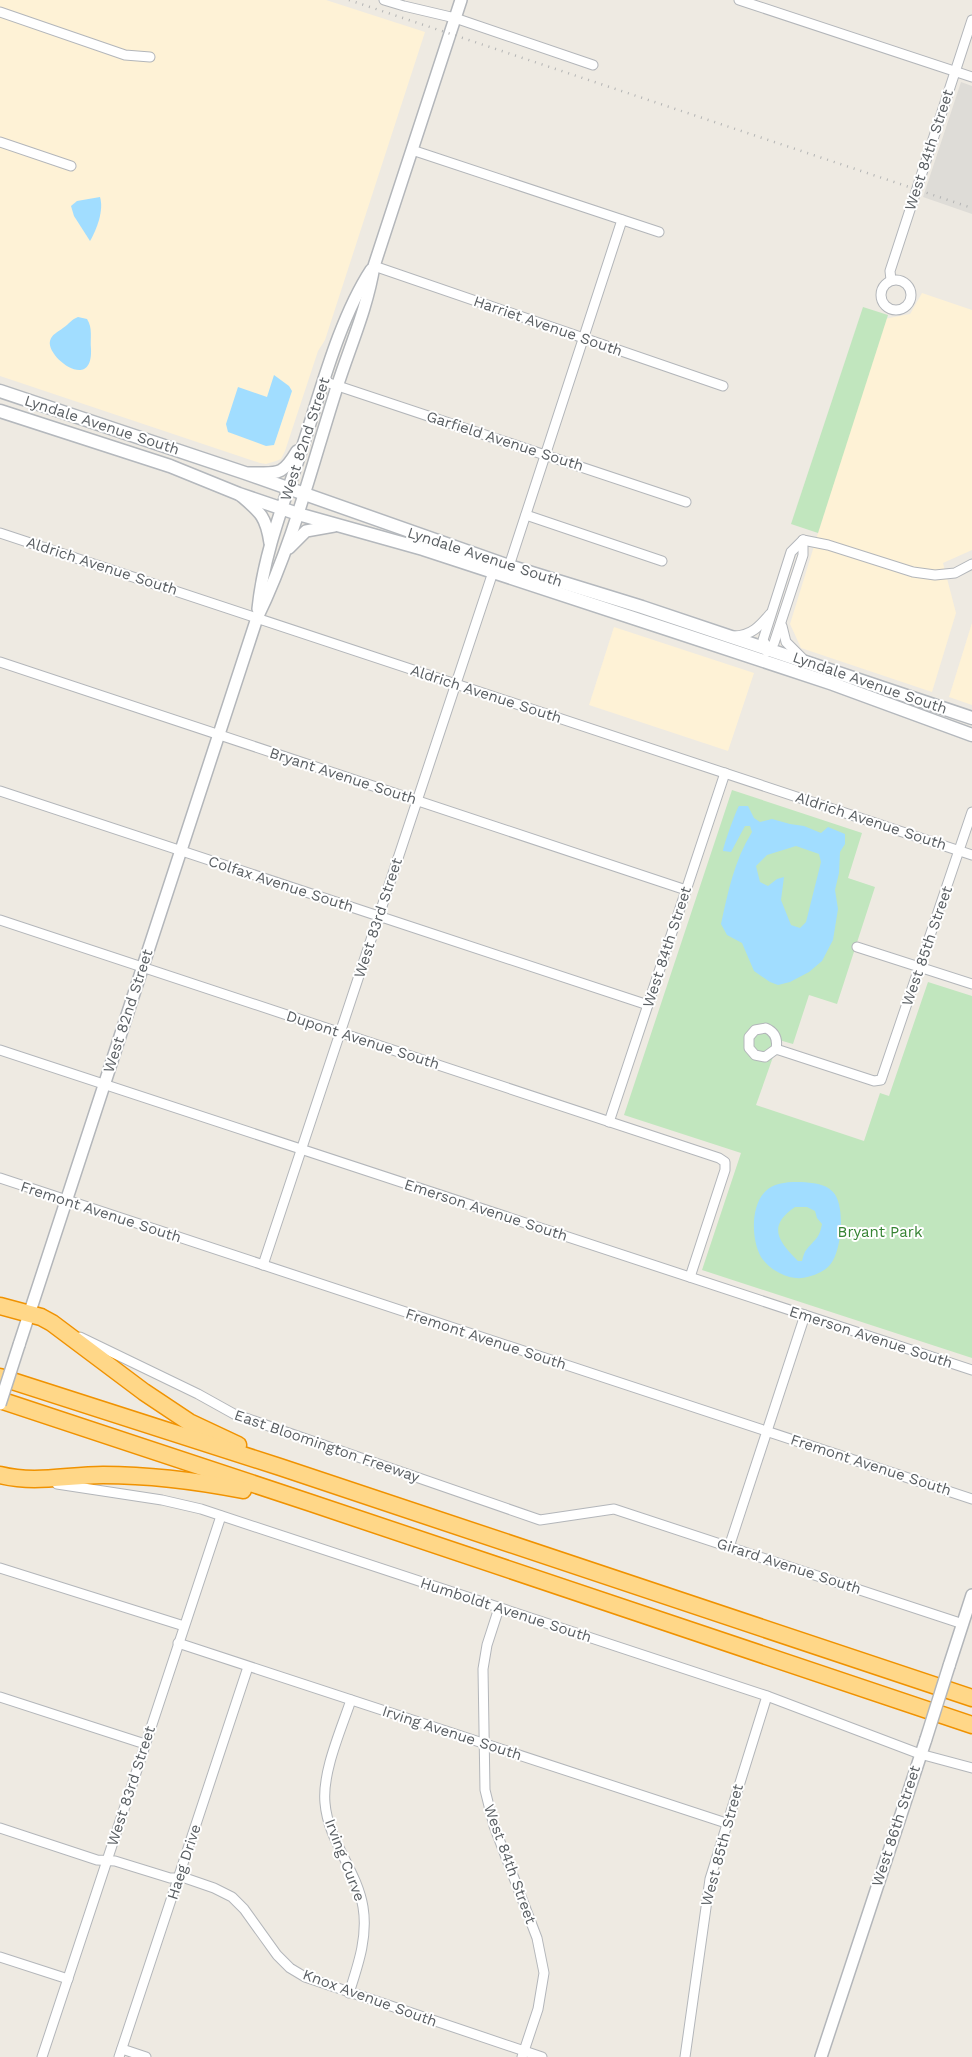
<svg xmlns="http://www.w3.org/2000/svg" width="972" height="2057" viewBox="0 0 972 2057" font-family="'Work Sans',sans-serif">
<rect width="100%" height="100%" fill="#eeeae2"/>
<!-- commercial -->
<g fill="#fef2d6">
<polygon points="0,0 326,0 425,32 325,340 318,351 285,451 281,459 276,461 266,464 260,463 0,376"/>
<polygon points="922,293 972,310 972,550 943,563 956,613 932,692 801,648 790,624 884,319 910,314"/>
<polygon points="972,623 972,705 949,697"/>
<polygon points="614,627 754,673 728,751 589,705"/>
</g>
<!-- industrial -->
<polygon fill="#dedcd7" points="961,82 972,86 972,214 923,197"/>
<!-- green -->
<g fill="#c1e6be">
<polygon points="863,307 888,315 818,533 791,524"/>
<polygon points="732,790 862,833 848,878 875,887 837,1004 809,995 793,1044 779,1040 756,1105 864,1141 880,1093 889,1096 928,982 972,996 972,1358 702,1270 741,1153 624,1115"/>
</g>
<!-- water -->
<g fill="#a1ddff" fill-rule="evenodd">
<path d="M100 197C104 210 97 229 90 241L74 216 71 206 77 201Z"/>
<path d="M78 317 87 319C93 328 90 338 91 349 93 393 46 357 50 341 52 334 58 332 63 328 69 324 72 319 78 317Z"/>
<polygon points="274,375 289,386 292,391 274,445 266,446 228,432 226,424 238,387 267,397"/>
<path d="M739 806H748L754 818 760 822 772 819 790 824 804 826 821 833 828 827 845 834V844L840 852 839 873 835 890 838 909 833 940 822 961 809 972 790 982 778 985 770 982 754 971 742 943 727 935 721 924C728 892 734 861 752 832L750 826H745L731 852 723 851C723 847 736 810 739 806ZM796 846 819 854 821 862 806 922 800 928 791 925 781 900 784 877 777 879 768 886 760 882 756 866 767 855Z"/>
<path d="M801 1182C812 1183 825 1183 833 1192 846 1205 842 1255 828 1267 820 1274 806 1279 796 1278 783 1277 768 1268 761 1257 751 1239 750 1203 768 1189 777 1182 790 1182 801 1182ZM795 1207H807L815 1211 817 1218 822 1224C819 1239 816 1238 807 1249 804 1252 803 1257 802 1261H798C778 1241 767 1226 795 1207Z"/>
</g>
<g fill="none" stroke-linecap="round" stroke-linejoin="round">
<defs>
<g id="minor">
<polyline points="384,0 404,6 455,18 593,65"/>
<polyline points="739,0 972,77"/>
<polyline points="0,12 125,55 150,57"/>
<polyline points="0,142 71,166"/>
<polyline points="412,150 659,232"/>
<polyline points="374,266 723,386"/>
<circle cx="896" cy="295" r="15"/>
<polyline points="891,280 890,271 972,20"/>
<polyline points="323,381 686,502"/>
<polyline points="526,515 662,561"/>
<polyline points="0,533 972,855"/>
<polyline points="803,540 828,545 913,572 935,575 955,573 972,564"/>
<polyline points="509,566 622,220"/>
<polyline points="782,626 786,642 802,658"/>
<path d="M734 636C751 636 760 626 770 614"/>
<polyline points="768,649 763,640 791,552 803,540"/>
<polyline points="767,652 774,643 803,555 803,540"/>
<polyline points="0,662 686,890"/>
<polyline points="0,791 648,1005"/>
<polyline points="0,920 719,1158 725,1162 725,1170 690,1277"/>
<polyline points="857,947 972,984"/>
<path d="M776 1049 765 1057 755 1055 749 1048V1037L755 1030 766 1028C775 1032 778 1039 776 1049L874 1081 881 1080 972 812"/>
<polyline points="0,1050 972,1370"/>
<polyline points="609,1122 725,773"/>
<polyline points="0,1178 972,1499"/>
<polyline points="263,1265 493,572"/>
<polyline points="80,1337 198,1394 234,1414 540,1520 614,1509 963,1624"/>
<polyline points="57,1484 162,1500 201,1509 767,1696 920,1754 972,1768"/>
<polyline points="729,1547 805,1315"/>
<polyline points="0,1568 184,1626"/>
<polyline points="499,1608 487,1645 483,1669 485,1790 494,1826 537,1938 544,1973 538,2009 522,2057"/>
<polyline points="178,1643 726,1823"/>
<polyline points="0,1697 145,1744"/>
<polyline points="0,1828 97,1860 115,1861 170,1878 185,1878 214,1888 232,1897 244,1909 277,1955 290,1968 305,1977 542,2057"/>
<polyline points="0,1957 68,1979"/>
<path d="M349 1993C358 1965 368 1937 363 1907 357 1870 328 1841 325 1803 322 1772 341 1730 351 1700"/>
<polyline points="122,2049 146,2057"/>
<polyline points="42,2057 221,1516"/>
<polyline points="119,2057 248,1667"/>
<polyline points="685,2057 710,1879 767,1696"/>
</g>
<g id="tertiary">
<path d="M249 473C277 472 281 478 297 451"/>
<path d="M240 495C260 512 266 516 270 543"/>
<polyline points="289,548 306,531 334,526"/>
<path d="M258 609C264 549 288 493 306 436 323 383 341 316 371 270"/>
<path d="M19 1345 257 618C293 544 312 465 337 387 350 346 367 309 374 266L461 0"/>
<polyline points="949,1666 972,1595"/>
<polyline points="821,2057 926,1739"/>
</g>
<g id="secondary">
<polyline points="0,391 245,473 509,566 642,607 972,718"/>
<polyline points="0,411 170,466 239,494 298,514 423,549 673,631 833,684 972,735"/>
</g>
<g id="motorway">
<polyline points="0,1306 41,1317 52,1323 144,1392 189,1422 238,1445"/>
<polyline points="0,1377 280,1467 972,1698"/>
<polyline points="0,1400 311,1503 972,1725"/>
<path d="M0 1475C36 1484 67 1475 103 1475 150 1475 197 1481 243 1490"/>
</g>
</defs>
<!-- minor casing -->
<use href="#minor" stroke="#b3b6ba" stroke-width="11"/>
<!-- tertiary casing -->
<use href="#tertiary" stroke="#b3b6ba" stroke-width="14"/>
<!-- secondary casing -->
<use href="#secondary" stroke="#b4b8bd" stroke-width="15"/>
<!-- motorway casing -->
<use href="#motorway" stroke="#f09200" stroke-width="19"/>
<!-- minor -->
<use href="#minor" stroke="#fff" stroke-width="9"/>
<!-- tertiary -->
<use href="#tertiary" stroke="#fff" stroke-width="11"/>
<!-- secondary -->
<use href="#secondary" stroke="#fff" stroke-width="12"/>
<!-- motorway -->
<use href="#motorway" stroke="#ffd788" stroke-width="16"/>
<!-- rail -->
<polyline stroke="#b3b4b4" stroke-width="2.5" stroke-dasharray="1 6" stroke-linecap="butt" points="349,0 972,208"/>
<defs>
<g id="tertiary-bridge">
<polyline points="0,1404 19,1345"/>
<polyline points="926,1739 949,1666"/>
</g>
</defs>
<!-- tertiary-bridge casing -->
<use href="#tertiary-bridge" stroke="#b3b6ba" stroke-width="14" stroke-linecap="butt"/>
<!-- tertiary-bridge -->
<use href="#tertiary-bridge" stroke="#fff" stroke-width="11"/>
</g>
<g text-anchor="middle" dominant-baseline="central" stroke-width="4" stroke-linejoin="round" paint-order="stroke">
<!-- street labels -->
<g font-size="15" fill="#5a5f63" stroke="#fff">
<text transform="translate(929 150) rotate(-72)">West 84th Street</text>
<text transform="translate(548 326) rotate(19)">Harriet Avenue South</text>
<text transform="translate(102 425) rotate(18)">Lyndale Avenue South</text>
<text transform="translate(305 439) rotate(-72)">West 82nd Street</text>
<text transform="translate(505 441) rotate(18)">Garfield Avenue South</text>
<text transform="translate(485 557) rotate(18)">Lyndale Avenue South</text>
<text transform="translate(102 566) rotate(18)">Aldrich Avenue South</text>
<text transform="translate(870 683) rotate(19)">Lyndale Avenue South</text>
<text transform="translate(486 694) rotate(18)">Aldrich Avenue South</text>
<text transform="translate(343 776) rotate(18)">Bryant Avenue South</text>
<text transform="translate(871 821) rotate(18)">Aldrich Avenue South</text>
<text transform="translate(281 884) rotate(18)">Colfax Avenue South</text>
<text transform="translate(378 918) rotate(-72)">West 83rd Street</text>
<text transform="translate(927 946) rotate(-71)">West 85th Street</text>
<text transform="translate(667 947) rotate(-72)">West 84th Street</text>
<text transform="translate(128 1011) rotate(-72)">West 82nd Street</text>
<text transform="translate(363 1040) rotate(18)">Dupont Avenue South</text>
<text transform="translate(486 1210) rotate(18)">Emerson Avenue South</text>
<text transform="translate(101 1212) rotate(18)">Fremont Avenue South</text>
<text transform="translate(871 1337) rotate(18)">Emerson Avenue South</text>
<text transform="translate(486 1339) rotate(18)">Fremont Avenue South</text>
<text transform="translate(327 1446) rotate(19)">East Bloomington Freeway</text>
<text transform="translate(871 1465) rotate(18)">Fremont Avenue South</text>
<text transform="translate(789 1566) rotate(18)">Girard Avenue South</text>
<text transform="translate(506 1610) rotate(18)">Humboldt Avenue South</text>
<text transform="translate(452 1733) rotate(18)">Irving Avenue South</text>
<text transform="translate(131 1786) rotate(-72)">West 83rd Street</text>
<text transform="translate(896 1826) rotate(-72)">West 86th Street</text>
<text transform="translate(722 1845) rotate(-75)">West 85th Street</text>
<text transform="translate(345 1860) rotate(69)">Irving Curve</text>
<text transform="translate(184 1862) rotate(-72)">Haeg Drive</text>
<text transform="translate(510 1864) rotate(70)">West 84th Street</text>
<text transform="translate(370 1998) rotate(20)">Knox Avenue South</text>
</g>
<!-- park labels -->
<g font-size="15" fill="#358332" stroke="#fff">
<text x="880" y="1232">Bryant Park</text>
</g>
</g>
</svg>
